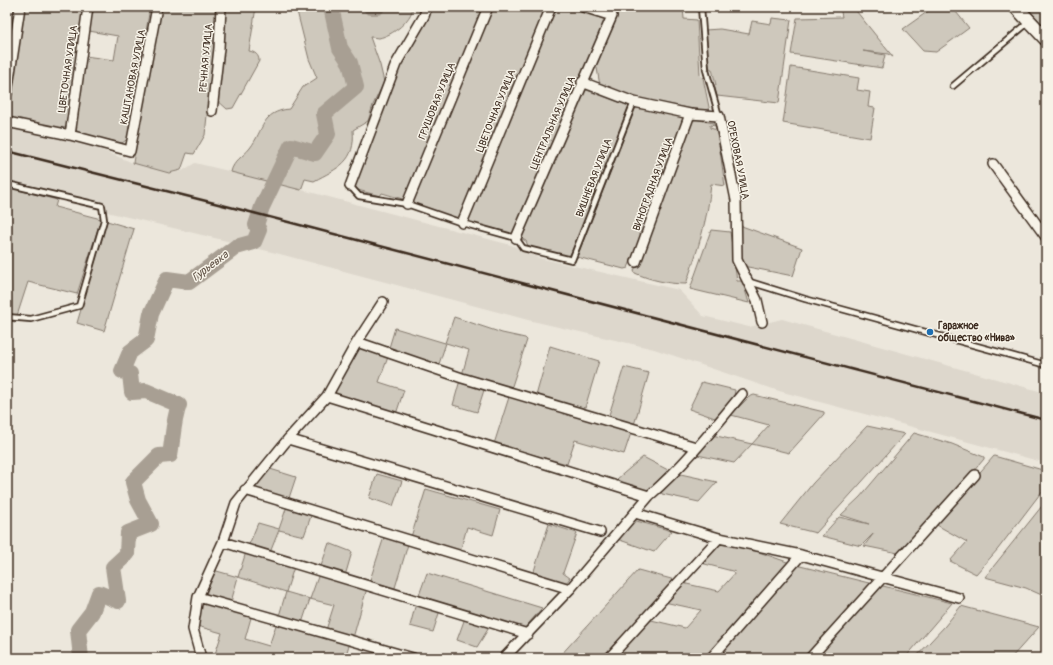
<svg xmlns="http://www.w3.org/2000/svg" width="1053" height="665" font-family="Pangolin,sans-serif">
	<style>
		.built { fill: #ddd7cc }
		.green { fill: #cec8bc; stroke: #84796d }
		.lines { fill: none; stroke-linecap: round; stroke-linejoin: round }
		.river { stroke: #a89f93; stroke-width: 16 }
		.service-casing { stroke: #3b2a1e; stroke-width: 8 }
		.minor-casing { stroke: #3b2a1e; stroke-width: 12 }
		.secondary-casing { stroke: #3b2a1e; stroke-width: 16 }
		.service { stroke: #f7f3e8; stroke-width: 4.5 }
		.minor { stroke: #f7f3e8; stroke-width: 9 }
		.secondary { stroke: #f7f3e8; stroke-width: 13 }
		.rail { stroke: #3b2a1e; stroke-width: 2.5 }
		.poi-dot { fill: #1f6fb2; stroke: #f7f3e8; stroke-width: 1.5 }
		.labels { text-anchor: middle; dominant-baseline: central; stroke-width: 3; stroke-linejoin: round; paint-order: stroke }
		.street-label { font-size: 10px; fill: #3b2a1e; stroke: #f7f3e8 }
		.poi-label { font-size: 10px; font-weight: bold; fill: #3b2a1e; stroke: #f7f3e8; text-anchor: start }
		.water-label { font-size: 11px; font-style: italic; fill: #615347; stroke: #f7f3e8 }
	</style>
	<rect width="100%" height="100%" fill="#ece7dc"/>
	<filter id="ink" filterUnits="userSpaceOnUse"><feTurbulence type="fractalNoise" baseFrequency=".025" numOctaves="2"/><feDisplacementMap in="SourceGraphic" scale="8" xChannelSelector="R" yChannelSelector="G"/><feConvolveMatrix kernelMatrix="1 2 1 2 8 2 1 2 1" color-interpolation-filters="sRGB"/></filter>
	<g filter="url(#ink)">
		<!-- built -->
		<path class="built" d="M7,126L95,147L133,163L170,173L182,171L195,163L241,174L511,245L539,258L679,290L703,316L749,327L782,319L1046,393V463L779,391L654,349L528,320L276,253L57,200L7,181Z"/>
		<!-- green -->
		<path class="green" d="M7,7H15L7,70Z
			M22,7H85L68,128L65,131L9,120L7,116Z
			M92,7H150L129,138L122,143L79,134L75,128L85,56L114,60L118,36L89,31Z
			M157,7H218L205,135L194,154L187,153L181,170L169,173L133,163Z
			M223,7H256L249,51C255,52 259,55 259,61L233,108L227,109L216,99Z
			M296,7H413C411,21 393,35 379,38C377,38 373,37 370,37L380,65L384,82L373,105L368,121L353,130C356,162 338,168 314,181L305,179L301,190L231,172C233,161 244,156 250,148C264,130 261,112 289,109L303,87L317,78L309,59Z
			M430,7H486L406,200L382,193L380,196L354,189L387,87Z
			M491,7H548L462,217L459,219L414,205L412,202Z
			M554,7H571L602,17L605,19V22L516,233L508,234L469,223L467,219Z
			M618,7H683L684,19L697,20L700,75L703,78L710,112L641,99L600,86L597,68L594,67Z
			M840,7H853L893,57L888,54L863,51L885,55L882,68L791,54L797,18L842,17Z
			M934,7L941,8L952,7L969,28L936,52L923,51L903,29Z
			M1026,7H1044L1046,9V28Z
			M772,18L791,20L779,103L717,96L714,85H716L712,69H710L706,50L705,30L720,29L749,34L752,21L771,24Z
			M791,67L859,78L857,90L870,92L868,107L875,108L870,138L783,123Z
			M584,89L629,106L579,235L570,255L565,256L528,246L526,241L520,238Z
			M637,108L684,117L660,188L628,268L624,269L577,257L635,109Z
			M695,119L713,123L715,126L710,125V128L717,130L725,186L711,184C708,218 698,249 687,281L686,284C669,284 650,280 635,273L634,271L691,122Z
			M7,187L57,200L55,207L101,219L77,294L28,282L15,322L7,320Z
			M107,221L134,229L104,331L77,323Z
			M739,225L802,248L793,276L743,266L740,248Z
			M711,230L730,232L737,281H741L743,283L749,303L690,289Z
			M454,317L502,333L525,338L527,340L511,389L462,375L469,350L446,343L438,367L388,351L395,328L445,343Z
			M550,346L599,361L584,411L536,396Z
			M359,348L388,357L379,382L404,390L396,414L335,396L333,391Z
			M624,367L649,373L634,425L608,418Z
			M460,380L485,387L477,412L453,405Z
			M702,382L735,390L734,397L715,418L689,409Z
			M510,394L632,430L624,454L575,440L567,464L494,444Z
			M754,395L824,412V414L789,453L752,444L734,463L693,454L712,435L752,444L769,425L731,415L749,397Z
			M867,426L905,434L816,533L780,524L813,483Z
			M914,433L952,444L984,457V459L903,554L864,546L874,533L861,546L822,536L839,517L869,524L841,515L860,497Z
			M994,456L1046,471V486L998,549L976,574L950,561L967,542L935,524Z
			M643,457L668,470L648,491L619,483L617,479Z
			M267,468L296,477L288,501L260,492L254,488Z
			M676,473L717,482L699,502L662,494L661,491Z
			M377,474L402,481L393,506L369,498Z
			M426,489L500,510L493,535L467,527L460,552L411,537Z
			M1046,501V597L1026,588L985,577Z
			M287,506L312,513L304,536L279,530L269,555L248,547L258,523L279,529Z
			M633,520L672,531L654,552L617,539Z
			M549,524L577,533L563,573L570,578L566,583H560L533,574Z
			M385,534L409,541L394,591L369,583Z
			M719,542L753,550L790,563L705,658H614L647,619L685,628L701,610L664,602L682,583L719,591L736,572L701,563Z
			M329,543L352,552L345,576L320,569Z
			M246,552L294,567L286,592L310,599L319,574L367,588L353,638L326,630L334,605L310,599L302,623L279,616L286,592L238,577L231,602L206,595L213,570L238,577Z
			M796,565L873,584L805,658H713Z
			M638,570L675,580L623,637L613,645L604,658H558Z
			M427,573L542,608L523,630L418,598Z
			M879,585L952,603L905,658H811Z
			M200,602L252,614L245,639L269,646L277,622L350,642L345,658H217L214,657L222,633L197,626Z
			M416,603L440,610L433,632L410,626Z
			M961,606L1039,627L1011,658H915L945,626Z
			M465,618L490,626L477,647L457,640Z"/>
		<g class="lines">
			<!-- river -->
			<path class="river" d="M371,7H377
				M81,658L78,630L92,612L99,593L118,601L113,567L127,554L128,533L151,524L138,500L133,482L159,456L170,455C173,438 173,421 179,405L146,391L132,392L130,374L122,371L130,352L146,340L151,314L167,279L189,282L236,247L254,242L259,230L256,225L262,207L291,146L315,153L328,134L324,114L356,87L350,63L340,48L331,7"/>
			<defs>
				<path id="service" d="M701,7L706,70L719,116
					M612,16L614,7
					M953,86L1029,22
					M7,184L102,206L104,220L79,306L31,319L7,317
					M350,186L359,196L407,204L462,223L516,238L523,248L572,260L634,102
					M747,281L805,299L1046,365"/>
				<path id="minor" d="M582,82L634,102L690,114L719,116L736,200L737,260L757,300L762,322
					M7,93L20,7
					M212,111L219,48L221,7
					M7,122L70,135L130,151L157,7
					M70,135L88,7
					M993,164L1046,237
					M350,186L396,64L424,16L427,7
					M407,204L488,7
					M462,223L551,7
					M516,238L612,16L583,7
					M636,262L690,114
					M357,342L462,378L696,447
					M327,396L649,496
					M288,439L600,532
					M245,490L570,589
					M635,513L719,538L801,555L959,598
					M223,542L528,634
					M198,597L413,658
					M201,658L193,629L198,597L223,542L236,503L288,439L327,396L357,342L383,302
					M504,658L570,589L649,496C683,467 714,428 742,394
					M609,658L719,538
					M711,658L801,555
					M810,658L975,475"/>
				<path id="secondary" d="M1016,7L1046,39"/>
			</defs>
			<!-- service casing -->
			<use href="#service" class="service-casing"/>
			<!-- minor casing -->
			<use href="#minor" class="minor-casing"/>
			<!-- secondary casing -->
			<use href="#secondary" class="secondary-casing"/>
			<!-- service -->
			<use href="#service" class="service"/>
			<!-- minor -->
			<use href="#minor" class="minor"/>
			<!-- secondary -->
			<use href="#secondary" class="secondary"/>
			<!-- rail -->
			<path class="rail" d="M7,151L250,212L1046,420"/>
		</g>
	</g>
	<!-- markers -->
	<circle class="poi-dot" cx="930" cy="332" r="4"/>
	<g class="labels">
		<!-- street labels -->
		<g class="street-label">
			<text transform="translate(206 58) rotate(-85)">РЕЧНАЯ УЛИЦА</text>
			<text transform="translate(68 69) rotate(-82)">ЦВЕТОЧНАЯ УЛИЦА</text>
			<text transform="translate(133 77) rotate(-79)">КАШТАНОВАЯ УЛИЦА</text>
			<text transform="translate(437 101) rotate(-68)">ГРУШОВАЯ УЛИЦА</text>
			<text transform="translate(496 111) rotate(-68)">ЦВЕТОЧНАЯ УЛИЦА</text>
			<text transform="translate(553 123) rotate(-67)">ЦЕНТРАЛЬНАЯ УЛИЦА</text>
			<text transform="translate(738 160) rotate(79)">ОРЕХОВАЯ УЛИЦА</text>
			<text transform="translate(594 178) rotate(-69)">ВИШНЁВАЯ УЛИЦА</text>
			<text transform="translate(653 184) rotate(-70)">ВИНОГРАДНАЯ УЛИЦА</text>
		</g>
		<!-- poi labels -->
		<g class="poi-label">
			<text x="938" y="326">Гаражное<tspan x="938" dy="12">общество «Нива»</tspan></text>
		</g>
		<!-- water labels -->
		<g class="water-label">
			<text transform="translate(210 266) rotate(-37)">Гурьевка</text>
		</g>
	</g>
	<!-- margin -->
	<rect width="1053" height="665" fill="none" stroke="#f7f3e8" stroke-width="24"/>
	<rect x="12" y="12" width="1029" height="641" fill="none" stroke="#3b2a1e" stroke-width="1.5" filter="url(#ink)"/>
</svg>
